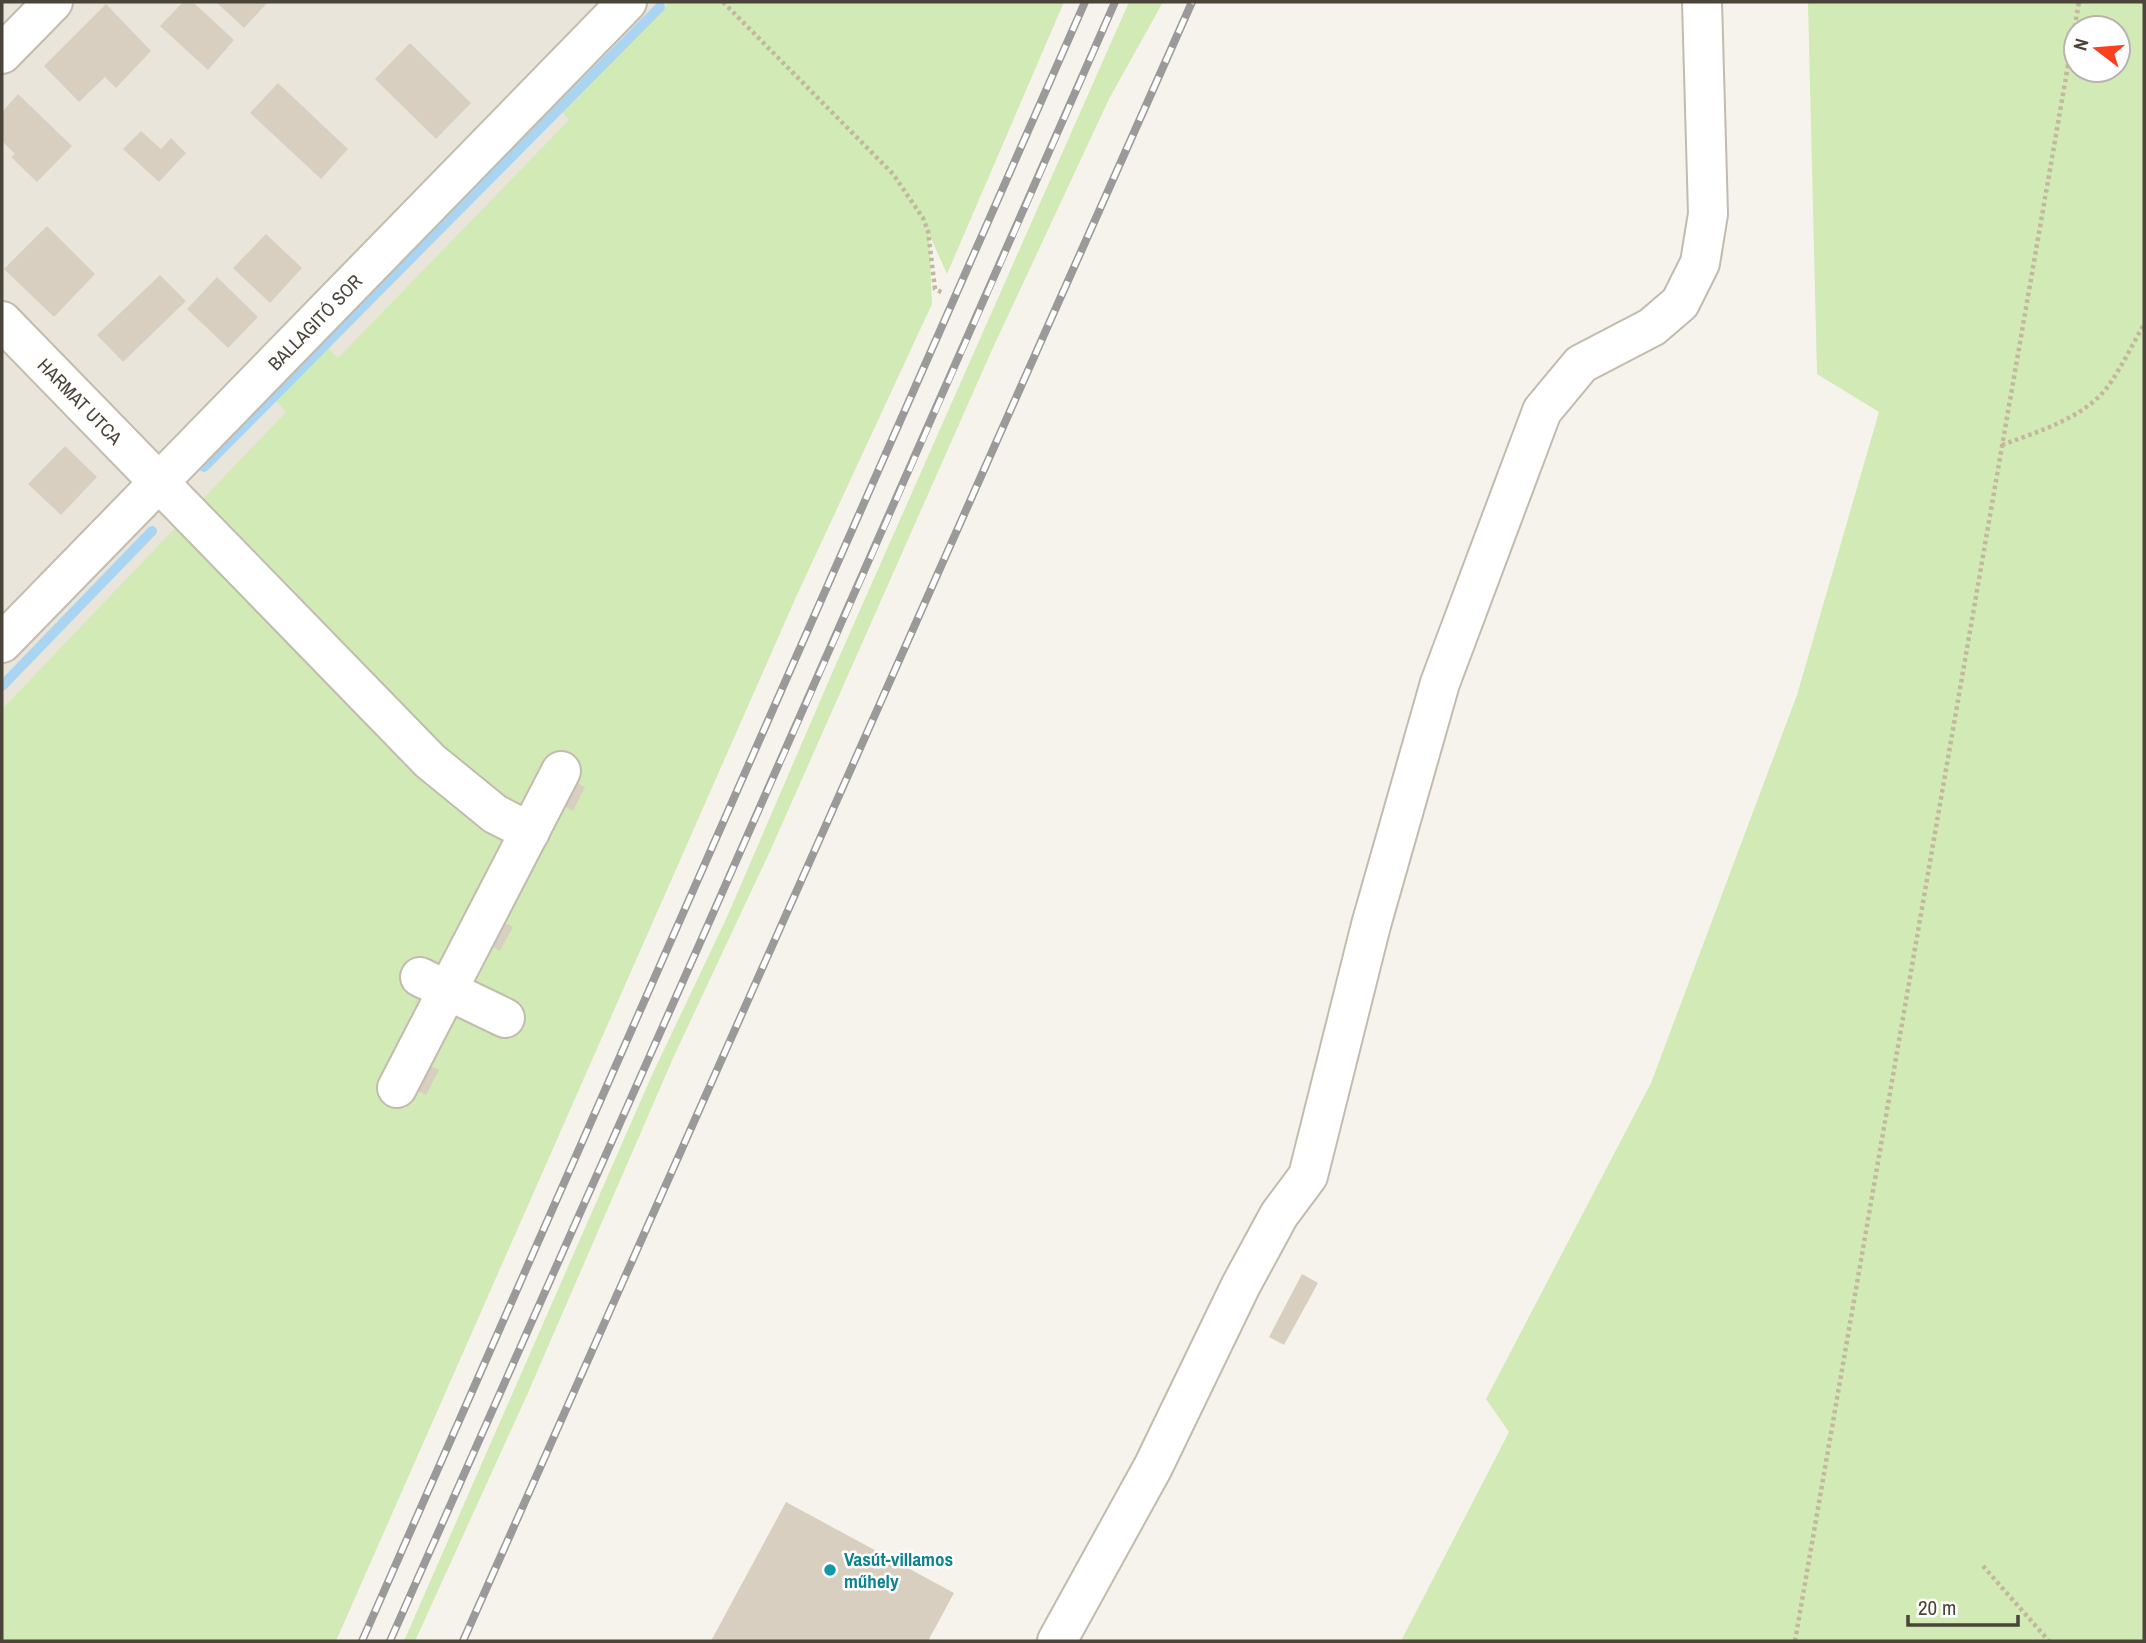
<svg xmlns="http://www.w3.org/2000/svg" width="2146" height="1643" font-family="'Archivo Narrow',sans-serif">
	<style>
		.residential { fill: #eae5da }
		.green { fill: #d2eab5; fill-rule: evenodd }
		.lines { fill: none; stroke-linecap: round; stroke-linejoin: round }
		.stream { stroke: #a9d4f2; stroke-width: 10 }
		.building { fill: #d8cfc1 }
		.minor-casing { stroke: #c2bbae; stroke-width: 42 }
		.path { stroke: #c4b79f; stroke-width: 4.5; stroke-dasharray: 3.5 3.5; stroke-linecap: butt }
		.minor { stroke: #fff; stroke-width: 38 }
		.rail-casing { stroke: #9a9a9a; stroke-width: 8 }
		.rail { stroke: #fff; stroke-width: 5; stroke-dasharray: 16; stroke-linecap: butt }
		.culture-dot { fill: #0f9aa8; stroke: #fff; stroke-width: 2.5 }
		.labels { text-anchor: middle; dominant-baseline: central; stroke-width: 5; stroke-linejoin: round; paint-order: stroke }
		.street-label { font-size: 19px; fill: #4b4439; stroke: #fff }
		.culture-label { font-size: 19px; font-weight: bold; fill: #0d838f; stroke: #fff; text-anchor: start }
	</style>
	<rect width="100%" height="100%" fill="#f6f3ec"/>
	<!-- residential -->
	<path class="residential" d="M2,2H683L2,709Z"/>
	<!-- green -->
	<path class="green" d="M670,2H1064L947,274L929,234L932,304L796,597L336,1641H2V709L286,412L264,388L316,336L338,358L569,120L562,112Z
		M1129,2H1163L1109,99L991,352L771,849L674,1056L527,1395L415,1641H404L652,1075L727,917L833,671Z
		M1808,2H2144V1641H1401L1509,1432L1486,1399L1651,1083L1797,695L1879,412L1817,374ZM2118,28V70H2076V28Z"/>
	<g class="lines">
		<!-- stream -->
		<path class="stream" d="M204,467L660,7
			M2,686L152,531"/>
	</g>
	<!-- building -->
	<path class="building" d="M183,2H193L234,40L208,70L160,26Z
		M216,2H268L244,28Z
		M106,4L151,51L116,88L105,77L79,102L44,66Z
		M410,43L471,103L436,139L375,79Z
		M278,83L348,149L321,179L250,113Z
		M18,94L72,146L37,182L11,157L15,154L2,141V112Z
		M141,131L161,149L171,138L186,153L159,182L123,149Z
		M47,226L95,274L54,317L4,269Z
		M266,234L302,268L270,303L233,268Z
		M160,275L186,301L123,362L97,335Z
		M217,277L258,317L228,348L187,309Z
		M65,446L97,477L61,515L28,484Z
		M571,780L585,787L573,811L559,803Z
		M498,919L513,927L500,951L486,943Z
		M424,1063L439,1070L426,1095L412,1087Z
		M1302,1274L1318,1283L1284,1345L1269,1337Z
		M786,1502L954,1593L928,1641H711Z"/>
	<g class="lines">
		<defs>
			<g id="minor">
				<path d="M2,54L53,2"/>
				<path id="s1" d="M2,321L430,761L495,814L530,832"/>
				<path id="s2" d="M2,643L627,2"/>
				<path d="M420,977L505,1018"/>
				<path d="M397,1088L561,771"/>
				<path d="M1057,1641L1153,1467L1241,1285L1279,1215L1308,1176L1371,925L1440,683L1542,411L1581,364L1652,327L1680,303L1700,263L1708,214L1702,2"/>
			</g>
		</defs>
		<!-- minor casing -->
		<use href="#minor" class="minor-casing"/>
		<!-- path -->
		<path class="path" d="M723,2L893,174L923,218L928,231L935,289L943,293
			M2002,445C2039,431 2085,418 2109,385C2122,366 2133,344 2144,324
			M1983,1566L2049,1641
			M1795,1641L2079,2"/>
		<!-- minor -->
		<use href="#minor" class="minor"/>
		<defs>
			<path id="rail" d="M362,1641L1085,2
				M390,1641C632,1095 876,549 1115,2
				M463,1641L1192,2"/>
		</defs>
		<!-- rail casing -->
		<use href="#rail" class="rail-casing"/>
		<!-- rail -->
		<use href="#rail" class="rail"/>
	</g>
	<!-- markers -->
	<circle class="culture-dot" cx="830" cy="1570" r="7"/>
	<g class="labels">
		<!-- street labels -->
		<g class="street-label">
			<text stroke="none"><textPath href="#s2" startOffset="448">BALLAGITÓ SOR</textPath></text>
			<text stroke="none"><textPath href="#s1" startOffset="112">HARMAT UTCA</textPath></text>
		</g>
		<!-- culture labels -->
		<g class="culture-label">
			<text x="844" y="1559">Vasút-villamos<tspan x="844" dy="22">műhely</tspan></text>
		</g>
	</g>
	<!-- border -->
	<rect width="2146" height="1643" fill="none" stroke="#4b4439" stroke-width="7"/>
	<!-- north arrow -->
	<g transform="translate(2097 49) rotate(286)"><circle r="33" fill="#ffffff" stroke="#b7b4b0" stroke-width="2"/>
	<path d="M0-5L12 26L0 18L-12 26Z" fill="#fc3f1d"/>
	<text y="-10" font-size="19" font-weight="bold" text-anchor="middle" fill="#4b4439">N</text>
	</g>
	<!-- scale -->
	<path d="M1908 1615v10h110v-10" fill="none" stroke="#4b4439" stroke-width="3.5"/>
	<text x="1918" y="1615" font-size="21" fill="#4b4439" stroke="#ffffff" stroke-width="5" paint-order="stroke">20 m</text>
</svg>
